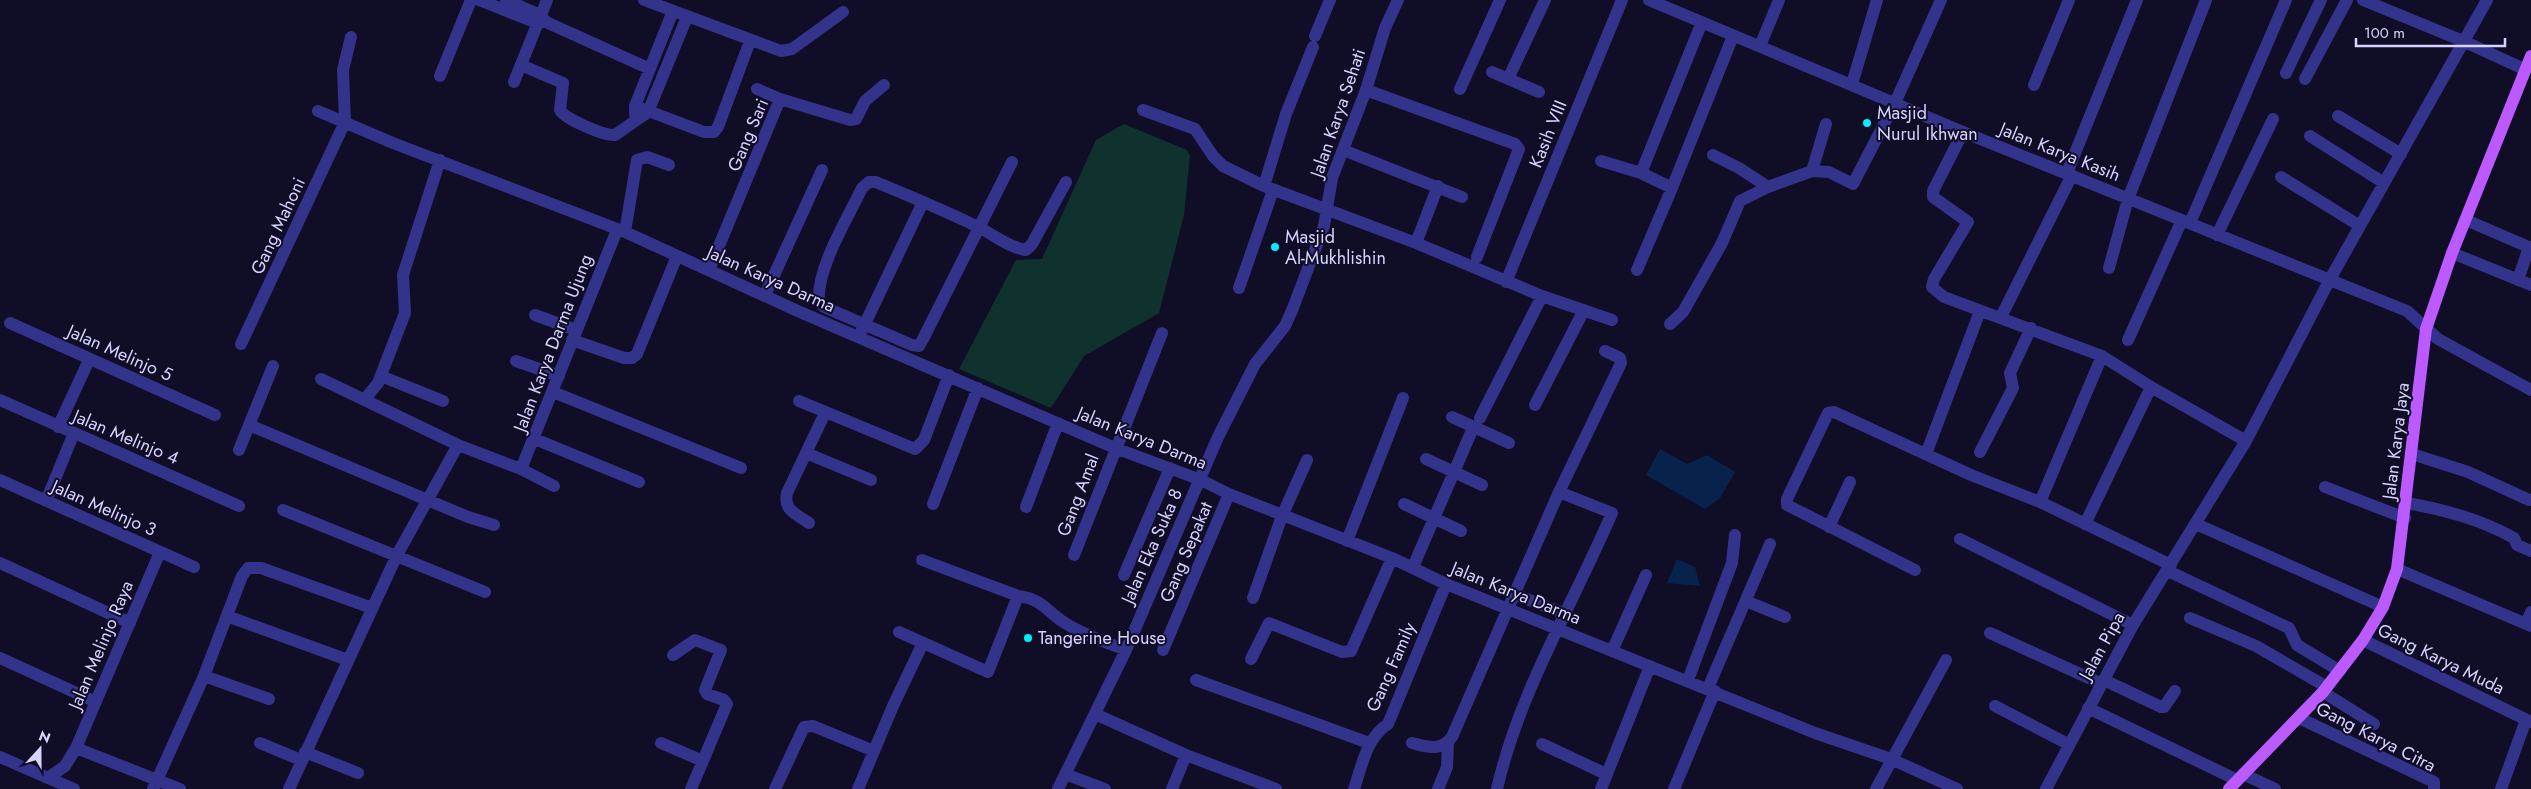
<svg xmlns="http://www.w3.org/2000/svg" width="2531" height="789" font-family="Jost,sans-serif">
	<style>
		.green { fill: #0f322f }
		.water { fill: #07234c }
		.lines { fill: none; stroke-linecap: round; stroke-linejoin: round }
		.minor { stroke: #33338b; stroke-width: 12 }
		.major { stroke: #bb5aff; stroke-width: 12 }
		.poi-dot { fill: #00edfe; stroke: #100d27; stroke-width: 2 }
		.labels { text-anchor: middle; dominant-baseline: central; stroke-width: 4; stroke-linejoin: round; paint-order: stroke }
		.street-label { font-size: 18px; fill: #d6d3ff; stroke: #100d27 }
		.poi-label { font-size: 18px; fill: #d6d3ff; stroke: #100d27; text-anchor: start }
	</style>
	<rect width="100%" height="100%" fill="#100d27"/>
	<!-- green -->
	<path class="green" d="M1124,124L1187,150L1190,156L1184,215L1159,313L1084,356L1051,408L959,369L1016,260L1042,259L1096,140Z"/>
	<!-- water -->
	<path class="water" d="M1660,449L1687,464L1707,455L1735,472L1720,498L1705,509L1646,475Z
		M1677,559L1695,567L1700,586L1667,583Z"/>
	<g class="lines">
		<!-- minor -->
		<path class="minor" d="M479,0L537,23L543,22
			M506,0L540,15L546,22L650,69
			M644,0L781,51L792,49L843,12
			M1649,0L1963,132L2407,311L2438,339L2531,390
			M2363,0L2463,41L2524,69
			M1315,36L1330,0
			M1760,46L1779,0
			M521,65L563,83L560,110C565,119 604,136 615,135L648,112L687,17
			M1492,72L1539,92
			M2286,73L2321,0
			M440,76L471,0
			M1508,79L1545,0
			M2305,79L2347,0
			M514,82L547,0
			M1852,84L1877,0
			M2034,85L2069,0
			M757,89L780,99L850,120L856,119L865,101L884,85
			M1460,89L1500,0
			M1366,90L1515,144L1519,149L1477,257
			M635,106L704,132H714L718,127L750,41
			M1143,110L1195,129L1213,156L1223,166L1264,186L1416,243L1542,296L1612,320
			M318,111L393,143L625,232L800,312L1115,448L1201,480L1229,494L1392,558L1446,584L1612,651L1815,733L1891,759L1957,789
			M635,114V106L673,11
			M2338,116L2401,154
			M1963,132L1933,191V197L1968,222L1934,279L1932,287L1944,297L2102,356L2151,387L2246,441
			M2310,136L2384,183
			M1343,150L1462,197
			M1713,155L1739,168L1768,187
			M1601,161L1641,173L1672,188
			M1012,162L923,339L919,346L912,345L824,307L819,302C816,269 848,218 862,188L869,182H876C911,197 946,211 980,228C994,235 1010,248 1026,250L1032,244L1066,182
			M1812,171L1826,124
			M1641,173L1702,22
			M2067,173L2137,0
			M2281,177L2360,226
			M1264,186L1286,114L1313,47
			M2466,220L2531,248
			M2190,223L2286,0
			M625,232L637,160L647,157L669,165
			M2217,235L2273,119
			M1416,243L1438,186
			M2452,253L2531,285
			M2109,268L2128,199L2206,0
			M709,270L780,99
			M1637,270L1672,188L1733,36
			M2518,280L2529,247
			M1506,282L1622,0
			M1239,288L1273,190
			M765,295L822,170
			M535,315L576,330
			M2001,317L2072,175
			M10,323L215,415
			M1670,324L1683,312L1722,243L1740,201L1768,187L1812,171L1829,172L1853,184L1895,103L1941,0
			M862,330L923,202
			M572,340L624,358H632L637,354L677,256
			M2128,340L2182,220
			M241,344L345,122L343,70L351,37
			M516,361L559,376
			M381,376L443,401
			M321,379L458,445L521,469L554,486
			M553,392L741,468
			M0,400L239,506
			M364,400L378,383L405,313L403,275L440,160
			M799,401L915,449L924,440L949,375
			M1535,405L1584,310
			M1452,417L1509,443
			M1480,418L1542,296
			M249,425L468,517L494,525
			M58,427L89,360
			M535,439L639,482
			M239,450L273,366
			M1980,452L2013,388L2010,373L2031,328
			M806,453L871,480
			M1926,454L1980,311
			M2412,454L2468,472L2529,500
			M1426,459L1482,485
			M521,469L617,230
			M0,480L194,567
			M2325,487L2405,518
			M46,501L74,433
			M2040,502L2102,356
			M2407,503C2445,510 2480,519 2514,538L2517,545L2531,551
			M933,504L978,388
			M1404,504L1461,531
			M1026,507L1058,423
			M283,510L485,592
			M809,523C796,514 783,510 787,493L825,413
			M2085,524L2151,387
			M2196,524L2383,607
			M1829,527L1850,482
			M1960,539L2133,625
			M1347,541L1403,398
			M1074,555L1162,333
			M922,560L1018,596C1043,599 1046,611 1065,623C1084,635 1105,642 1126,650
			M0,563L130,623
			M1413,567L1473,428
			M2397,569L2531,626
			M1915,570L1787,505V499L1828,413L1834,412L1971,475L2040,502L2171,565
			M2168,571L2289,628L2297,645L2340,671
			M1124,575L1170,468
			M1514,594L1565,614
			M1253,598L1282,516L1307,460
			M1746,601L1785,617
			M227,616L348,660
			M2190,618L2256,646L2327,687
			M2526,624L2531,612
			M899,632L988,672L1018,596
			M1990,633L2102,684
			M2363,640L2531,722
			M1163,650L1229,494
			M1612,651L1646,575
			M673,655L695,640L721,650L705,690L707,694L724,700L727,704L691,789
			M0,658L96,702
			M1251,659L1269,623L1342,652L1351,651L1392,558
			M204,676L269,699
			M1196,680L1369,743
			M1688,680L1732,563L1735,535
			M2104,680L2161,707H2164L2175,691
			M1708,688L1770,544
			M2323,692L2374,724
			M1995,706L2068,744
			M2088,708L2237,780
			M1095,714L1186,755L1276,789
			M2299,718L2434,782V789
			M260,743L301,760
			M661,743L703,761
			M1412,743C1428,747 1440,752 1452,737L1559,492L1621,363L1620,358L1605,351
			M1542,744L1606,774
			M76,748L180,789
			M305,752L358,773
			M0,757L48,778L65,766L76,748L160,552
			M1065,774L1105,789
			M2243,774L2275,789
			M48,778L74,789
			M153,789L204,676L242,576L248,568H261L372,608
			M289,789L397,555L458,445
			M775,789L804,727L813,726L874,751
			M858,789L893,706L922,645
			M1058,789L1126,650L1218,437L1255,364L1285,326L1293,308L1324,226L1332,178L1366,90L1385,28L1398,0
			M1172,789L1186,755
			M1354,789C1362,766 1366,738 1388,724L1446,584
			M1438,789L1447,767L1448,742
			M1497,789C1519,692 1573,604 1612,513L1559,492
			M1601,789L1650,666
			M1674,789L1715,691
			M1876,789L1946,660
			M2046,789L2133,625L2246,441L2329,281L2487,0
			M2501,789L2526,720"/>
		<!-- major -->
		<path class="major" d="M2229,789L2323,692L2363,640L2383,607L2397,569L2426,329L2452,253L2531,56"/>
	</g>
	<!-- markers -->
	<g class="poi-dot">
		<circle cx="1867" cy="123" r="5"/>
		<circle cx="1275" cy="247" r="5"/>
		<circle cx="1028" cy="638" r="5"/>
	</g>
	<g class="labels">
		<!-- street labels -->
		<g class="street-label">
			<text transform="translate(1338 113) rotate(-71)">Jalan Karya Sehati</text>
			<text transform="translate(1548 134) rotate(-68)">Kasih VIII</text>
			<text transform="translate(748 135) rotate(-67)">Gang Sari</text>
			<text transform="translate(2060 152) rotate(22)">Jalan Karya Kasih</text>
			<text transform="translate(278 226) rotate(-65)">Gang Mahoni</text>
			<text transform="translate(771 279) rotate(24)">Jalan Karya Darma</text>
			<text transform="translate(553 343) rotate(-69)">Jalan Karya Darma Ujung</text>
			<text transform="translate(120 353) rotate(24)">Jalan Melinjo 5</text>
			<text transform="translate(126 437) rotate(23)">Jalan Melinjo 4</text>
			<text transform="translate(1142 438) rotate(22)">Jalan Karya Darma</text>
			<text transform="translate(2396 441) rotate(-83)">Jalan Karya Jaya</text>
			<text transform="translate(1078 495) rotate(-69)">Gang Amal</text>
			<text transform="translate(104 508) rotate(24)">Jalan Melinjo 3</text>
			<text transform="translate(1152 546) rotate(-66)">Jalan Eka Suka 8</text>
			<text transform="translate(1186 552) rotate(-67)">Gang Sepakat</text>
			<text transform="translate(1516 593) rotate(22)">Jalan Karya Darma</text>
			<text transform="translate(101 645) rotate(-67)">Jalan Melinjo Raya</text>
			<text transform="translate(2102 646) rotate(-61)">Jalan Pipa</text>
			<text transform="translate(2441 659) rotate(26)">Gang Karya Muda</text>
			<text transform="translate(1391 667) rotate(-66)">Gang Family</text>
			<text transform="translate(2376 737) rotate(27)">Gang Karya Citra</text>
		</g>
		<!-- poi labels -->
		<g class="poi-label">
			<text x="1877" y="113">Masjid<tspan x="1877" dy="21">Nurul Ikhwan</tspan></text>
			<text x="1285" y="237">Masjid<tspan x="1285" dy="21">Al-Mukhlishin</tspan></text>
			<text x="1038" y="638">Tangerine House</text>
		</g>
	</g>
	<!-- north arrow -->
	<g transform="translate(40 749) rotate(21)" stroke="#100d27" stroke-width="4" paint-order="stroke">
	<path d="M0-4L9 19L0 12L-9 19Z" fill="#d6d3ff"/>
	<text y="-8" font-size="14" font-weight="bold" text-anchor="middle" fill="#d6d3ff">N</text>
	</g>
	<!-- scale -->
	<path d="M2356 38v8h149v-8" fill="none" stroke="#d6d3ff" stroke-width="2.5"/>
	<text x="2364" y="38" font-size="15" fill="#d6d3ff" stroke="#100d27" stroke-width="4" paint-order="stroke">100 m</text>
</svg>
